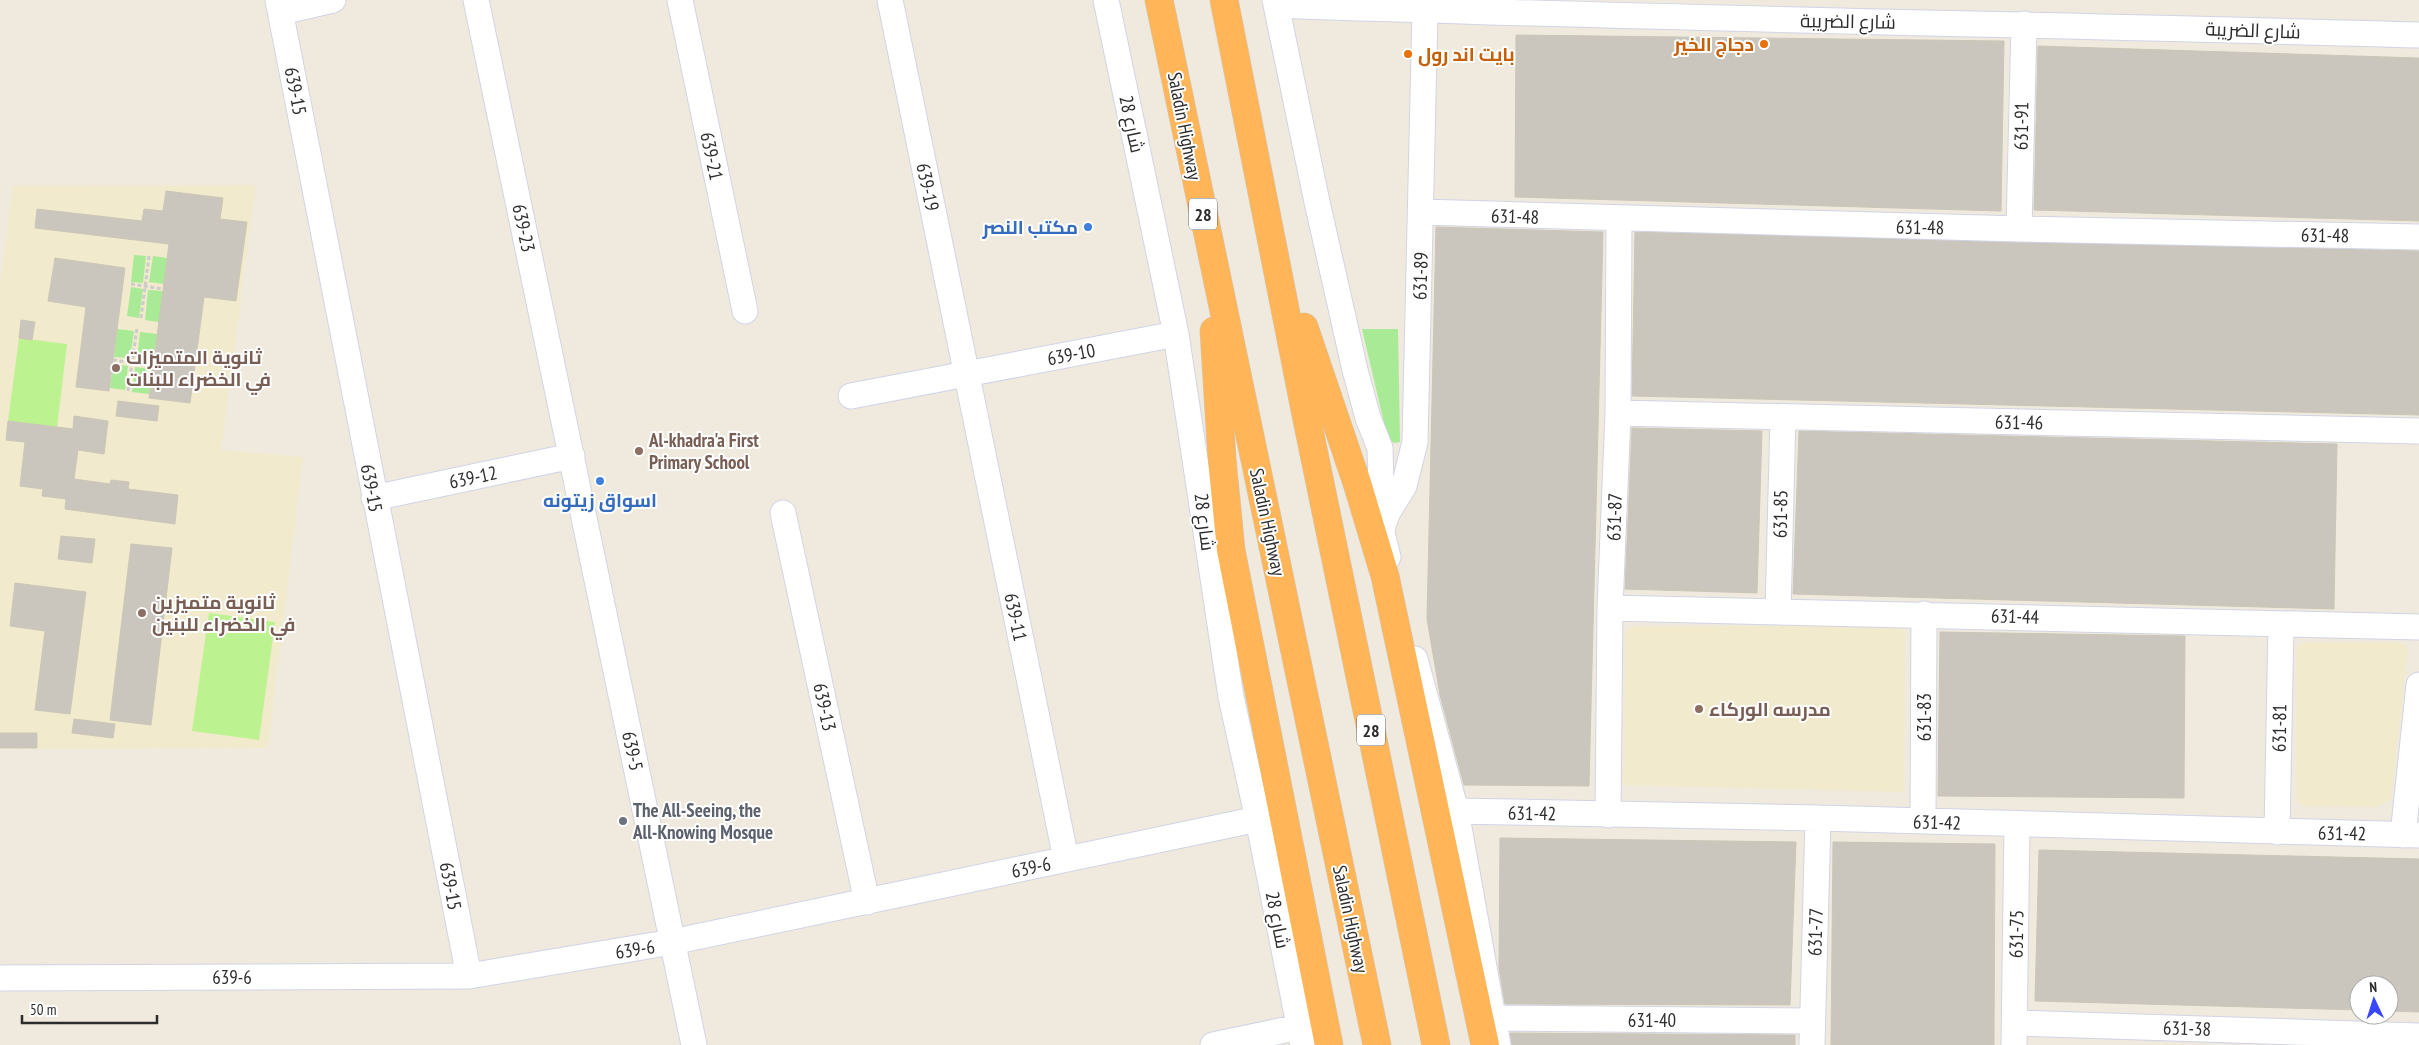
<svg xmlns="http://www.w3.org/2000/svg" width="2419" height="1045" font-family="'PT Sans Narrow',Cairo,sans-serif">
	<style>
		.education { fill: #f2eacc }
		.green { fill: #a8ea95 }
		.pitch { fill: #bcf290 }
		.building { fill: #cac6bd; stroke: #cbc6b7 }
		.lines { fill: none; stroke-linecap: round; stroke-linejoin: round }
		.minor-casing { stroke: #d2d4e6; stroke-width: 27 }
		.highway-casing { stroke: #ccc; stroke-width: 29 }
		.path { stroke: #ccc; stroke-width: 3; stroke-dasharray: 4 2.5; stroke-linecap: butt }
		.minor { stroke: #fff; stroke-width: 25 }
		.highway { stroke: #ffb558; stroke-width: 28 }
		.food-dot { fill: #e8710a; stroke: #fff; stroke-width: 2 }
		.shop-dot { fill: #3f7fe0; stroke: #fff; stroke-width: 2 }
		.education-dot { fill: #8d6e63; stroke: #fff; stroke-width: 2 }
		.worship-dot { fill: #6b7280; stroke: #fff; stroke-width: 2 }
		.labels { text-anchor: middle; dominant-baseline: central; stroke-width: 4; stroke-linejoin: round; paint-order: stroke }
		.shield { fill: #fff; stroke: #6b6b6b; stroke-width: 1 }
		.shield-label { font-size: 18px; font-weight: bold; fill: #2c2c2c }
		.street-label { font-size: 19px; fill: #2c2c2c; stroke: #fff }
		.food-label { font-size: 19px; font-weight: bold; fill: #c56008; stroke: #fff; text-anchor: end }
		.shop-label { font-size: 19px; font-weight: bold; fill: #366cbe; stroke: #fff; text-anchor: end }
		.education-label { font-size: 19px; font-weight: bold; fill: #785e54; stroke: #fff; text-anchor: start }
		.worship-label { font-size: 19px; font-weight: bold; fill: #5b616d; stroke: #fff; text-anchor: start }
	</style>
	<rect width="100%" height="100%" fill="#efeadd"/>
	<!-- education -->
	<path class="education" d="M256,185L221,450L303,457L268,748L0,749V285L13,186Z
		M1632,626H1905L1904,792L1623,785L1625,632Z
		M2303,642H2401L2408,649L2391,799L2377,807L2303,806L2296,801V647Z"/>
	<!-- green -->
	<path class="green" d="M134,255L146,256L143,283L131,282Z
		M153,256L167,258L164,284L149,282Z
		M131,287L143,289L139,318L127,316Z
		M148,290L163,291L159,322L145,320Z
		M117,329L134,331L130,358L114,357Z
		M1362,329H1398L1400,442L1394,443L1388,440Z
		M140,332L157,334L154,362L137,360Z
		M113,364L128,366L125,390L110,388Z
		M135,367L153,369L149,394L132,392Z"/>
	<!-- pitch -->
	<path class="pitch" d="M19,338L67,344L57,427L8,421Z
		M209,613L275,622L259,740L192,731Z"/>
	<!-- building -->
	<path class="building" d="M1516,35L2004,41L2001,211L1515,197Z
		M2038,46L2419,58V221L2034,210Z
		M166,191L223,198L220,219L247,222L236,301L204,297L190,403L149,398L169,244L35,228L37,209L142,221L144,209L163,211Z
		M1436,227L1603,232L1589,786L1464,785L1440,695L1427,619Z
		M1635,232L2419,251V415L1632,396Z
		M55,258L125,268L109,391L76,387L86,307L48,301Z
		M21,320L35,322L32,340L19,338Z
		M118,401L159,406L157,421L116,416Z
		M74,416L108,421L104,454L78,450L74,479L110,484L111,480L129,482L128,489L178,495L175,524L65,509L66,499L42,496L43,489L20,486L25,442L6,440L8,421L73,429Z
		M1632,428L1762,431L1757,593L1625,589Z
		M1799,431L2337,444L2334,609L1793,594Z
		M61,536L95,539L92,563L58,559Z
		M131,544L172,548L151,725L110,720Z
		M15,583L86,592L70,714L35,710L45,631L10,626Z
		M1940,632L2185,636L2184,798L1938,796Z
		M74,719L115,724L113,738L72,733Z
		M0,733H37V748H0Z
		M1500,838L1796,842L1790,1005L1505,1004L1499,968Z
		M1833,842L1995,844L1994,1045H1831Z
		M2039,850L2419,859V1012L2389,1011V985H2359V1010L2035,1001Z
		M1510,1033L1795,1035V1045H1512Z"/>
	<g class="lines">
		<defs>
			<path id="minor" d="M278,0L469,976
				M476,0L694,1045
				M680,0L745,311
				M890,0L1066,859
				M1106,0L1176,334L1231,697L1258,819L1303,1045
				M1275,0L1317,202L1355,370L1368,418L1380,448L1382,525
				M1276,5C1657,19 2038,24 2419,35
				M281,12L333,0
				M1422,212L2019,229L2419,237
				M2019,229L2024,24
				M851,396L1176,334
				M1618,413L2419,431
				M374,498L572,456
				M783,513L867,902
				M1388,557L1382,533L1383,525L1388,512L1404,486L1415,442L1425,11
				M1610,608L2419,627
				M1778,611L1783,417
				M1415,659L1456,811L1498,1045
				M1456,811L1818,818L2419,835
				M1608,815L1610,608L1618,413L1619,219
				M1923,821L1924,614
				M2277,832L2281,624
				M2403,835L2419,685
				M0,978L469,976L672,942L1258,819
				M1492,1018L1812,1021
				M2015,1023L2419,1036
				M1213,1045L1299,1027
				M1812,1045L1818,818
				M2014,1045L2017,824"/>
			<path id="highway" d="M1159,0L1377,1045
				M1224,0L1306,415L1436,1045
				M1304,327L1357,483L1385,576L1485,1045
				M1214,331L1222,459L1231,550L1329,1045"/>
		</defs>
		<!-- minor casing -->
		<use href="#minor" class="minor-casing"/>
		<!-- highway casing -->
		<use href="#highway" class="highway-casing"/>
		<!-- path -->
		<path class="path" d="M131,284L163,289
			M141,318L149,256
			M113,360L153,366
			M128,391L137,328"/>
		<!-- minor -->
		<use href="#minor" class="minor"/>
		<!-- highway -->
		<use href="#highway" class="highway"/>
	</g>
	<!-- markers -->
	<g class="food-dot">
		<circle cx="1764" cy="44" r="5"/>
		<circle cx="1408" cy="54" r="5"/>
	</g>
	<g class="shop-dot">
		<circle cx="1088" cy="227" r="5"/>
		<circle cx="600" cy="481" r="5"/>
	</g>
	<g class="education-dot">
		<circle cx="116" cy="368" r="5"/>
		<circle cx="639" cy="451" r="5"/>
		<circle cx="142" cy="613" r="5"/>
		<circle cx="1699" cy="709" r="5"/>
	</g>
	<circle class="worship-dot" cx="623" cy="821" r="5"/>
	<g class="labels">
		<!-- shield labels -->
		<g class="shield">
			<rect x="1189" y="198.5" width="28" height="31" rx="4"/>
			<rect x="1357" y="714.5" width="28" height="31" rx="4"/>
		</g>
		<g class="shield-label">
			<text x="1203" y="214">28</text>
			<text x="1371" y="730">28</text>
		</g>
		<!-- street labels -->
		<g class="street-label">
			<text transform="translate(1848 21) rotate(1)">شارع الضريبة</text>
			<text transform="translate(2253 30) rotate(2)">شارع الضريبة</text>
			<text transform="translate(296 91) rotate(79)">639-15</text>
			<text transform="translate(1132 124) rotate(78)">شارع 28</text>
			<text transform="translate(1185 126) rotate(79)">Saladin Highway</text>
			<text transform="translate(2021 126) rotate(-89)">631-91</text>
			<text transform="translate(712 156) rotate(78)">639-21</text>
			<text transform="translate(928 187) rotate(78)">639-19</text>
			<text transform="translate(1515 216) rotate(2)">631-48</text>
			<text transform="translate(1920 227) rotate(1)">631-48</text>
			<text transform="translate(524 228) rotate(78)">639-23</text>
			<text transform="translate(2325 235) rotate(1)">631-48</text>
			<text transform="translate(1420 276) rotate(-88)">631-89</text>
			<text transform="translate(1071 354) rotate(-11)">639-10</text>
			<text transform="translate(2019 422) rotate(1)">631-46</text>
			<text transform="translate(473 477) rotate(-12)">639-12</text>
			<text transform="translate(372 488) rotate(79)">639-15</text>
			<text transform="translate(1780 514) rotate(-89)">631-85</text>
			<text transform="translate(1614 517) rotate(-88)">631-87</text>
			<text transform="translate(1205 522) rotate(83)">شارع 28</text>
			<text transform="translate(1268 522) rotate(78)">Saladin Highway</text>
			<text transform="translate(2015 616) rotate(2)">631-44</text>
			<text transform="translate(1016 617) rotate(78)">639-11</text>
			<text transform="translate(825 707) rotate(78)">639-13</text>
			<text transform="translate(1924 717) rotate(-90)">631-83</text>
			<text transform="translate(2279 728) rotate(-89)">631-81</text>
			<text transform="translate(633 751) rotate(78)">639-5</text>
			<text transform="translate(1532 813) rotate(1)">631-42</text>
			<text transform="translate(1937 822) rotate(2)">631-42</text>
			<text transform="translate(2342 833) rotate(1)">631-42</text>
			<text transform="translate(1031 867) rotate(-12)">639-6</text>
			<text transform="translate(451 886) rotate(79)">639-15</text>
			<text transform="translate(1351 919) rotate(78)">Saladin Highway</text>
			<text transform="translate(1278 920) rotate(79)">شارع 28</text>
			<text transform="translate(1815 932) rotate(-88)">631-77</text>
			<text transform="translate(2016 934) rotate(-89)">631-75</text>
			<text transform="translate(635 949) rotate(-9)">639-6</text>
			<text x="232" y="977">639-6</text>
			<text x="1652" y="1020">631-40</text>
			<text transform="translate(2187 1028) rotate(2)">631-38</text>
		</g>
		<!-- food labels -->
		<g class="food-label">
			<text x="1754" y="44">دجاج الخير</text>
			<text x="1418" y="54" text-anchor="start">بايت اند رول</text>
		</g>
		<!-- shop labels -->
		<g class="shop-label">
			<text x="1078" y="227">مكتب النصر</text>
			<text x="600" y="500" text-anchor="middle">اسواق زيتونه</text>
		</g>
		<!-- education labels -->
		<g class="education-label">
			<text x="126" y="357">ثانوية المتميزات<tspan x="126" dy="22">في الخضراء للبنات</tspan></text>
			<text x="649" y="440">Al-khadra'a First<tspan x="649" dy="22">Primary School</tspan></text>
			<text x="152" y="602">ثانوية متميزين<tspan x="152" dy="22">في الخضراء للبنين</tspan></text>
			<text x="1709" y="709">مدرسه الوركاء</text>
		</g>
		<!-- worship labels -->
		<g class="worship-label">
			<text x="633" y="810">The All-Seeing, the<tspan x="633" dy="22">All-Knowing Mosque</tspan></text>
		</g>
	</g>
	<!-- north arrow -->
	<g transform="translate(2374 1000) rotate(356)"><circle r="24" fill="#ffffff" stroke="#ababab"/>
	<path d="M0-4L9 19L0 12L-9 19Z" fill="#3a46ff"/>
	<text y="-8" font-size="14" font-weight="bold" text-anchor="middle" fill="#2c2c2c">N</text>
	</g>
	<!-- scale -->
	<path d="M22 1015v8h135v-8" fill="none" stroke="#2c2c2c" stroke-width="2.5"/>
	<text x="30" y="1015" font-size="15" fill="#2c2c2c" stroke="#ffffff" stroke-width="4" paint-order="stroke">50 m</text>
</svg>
